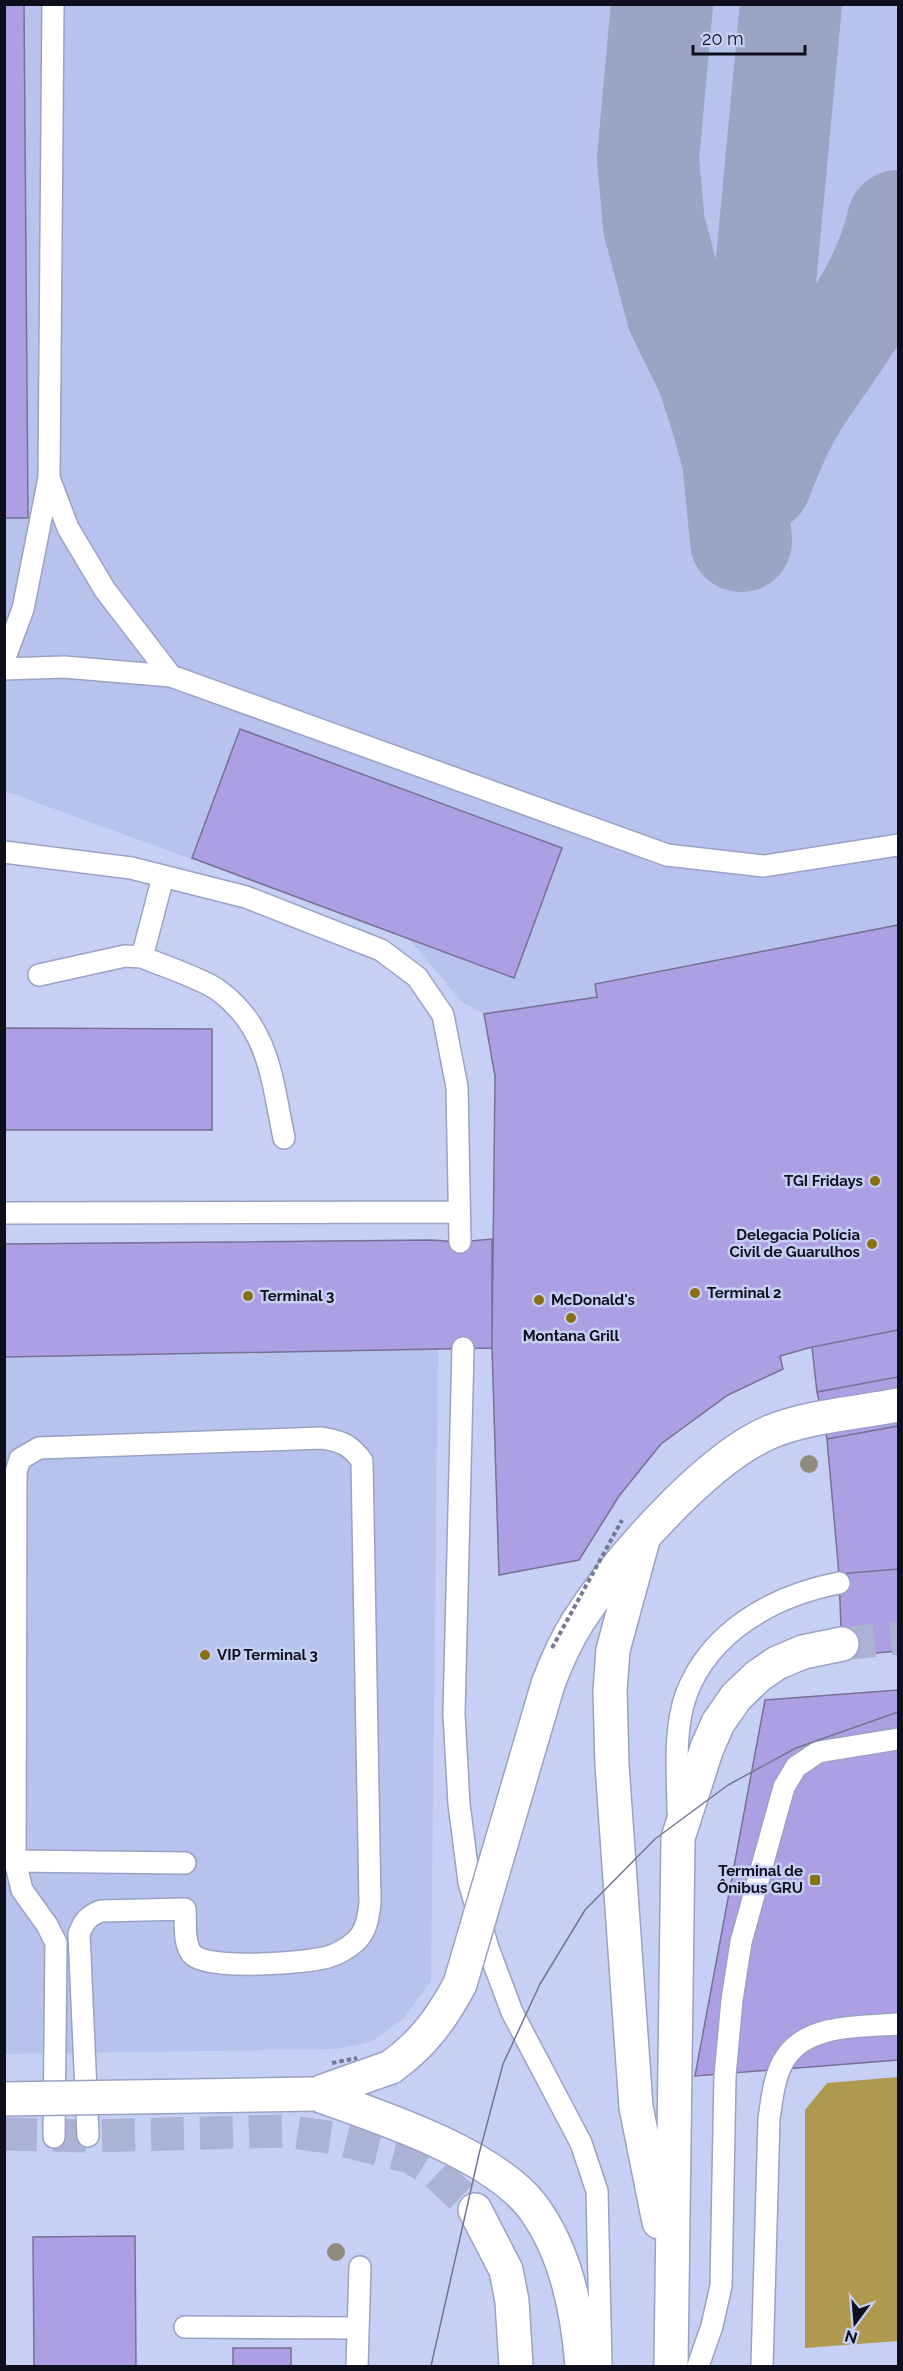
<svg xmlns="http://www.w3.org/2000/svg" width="903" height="2371" font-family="Raleway,sans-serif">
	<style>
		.built { fill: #b7c2ed }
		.forest { fill: #af994f }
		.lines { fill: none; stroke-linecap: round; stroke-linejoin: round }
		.taxiway { stroke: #9ca4c3; stroke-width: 102 }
		.building { fill: #ad9fe4; stroke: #777193; stroke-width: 1.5 }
		.minor-tunnel { stroke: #aab3d4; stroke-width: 33; stroke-dasharray: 33 16; stroke-linecap: butt }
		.service-casing { stroke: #99a2c5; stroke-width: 24 }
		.minor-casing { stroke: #99a2c5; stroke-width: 36 }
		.service { stroke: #fff; stroke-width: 21 }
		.minor { stroke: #fff; stroke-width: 33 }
		.tram { stroke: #717791; stroke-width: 1.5 }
		.minor-bridge-casing { stroke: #99a2c5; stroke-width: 36; stroke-linecap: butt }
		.path-bridge { stroke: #727993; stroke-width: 4; stroke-dasharray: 4.5 3; stroke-linecap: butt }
		.minor-bridge { stroke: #fff; stroke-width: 33 }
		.tree { fill: #908c7d }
		.poi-dot { fill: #897113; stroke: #c6d0f5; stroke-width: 2 }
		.labels { text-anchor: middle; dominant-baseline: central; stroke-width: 5; stroke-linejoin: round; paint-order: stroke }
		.poi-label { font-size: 15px; font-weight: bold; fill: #0d101c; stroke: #c6d0f5; text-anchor: start }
	</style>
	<rect width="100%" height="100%" fill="#c6d0f5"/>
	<!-- built -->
	<path class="built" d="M4,5H898V1377L817,1392L812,1347L781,1356L783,1369L728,1395L661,1444L619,1496L579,1560L499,1575L492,1348L495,1076L484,1014L462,1002L408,938L5,791Z
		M4,1244L438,1348L431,1981L404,2018L371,2042L337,2049L5,2054Z"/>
	<!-- forest -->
	<path class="forest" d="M898,2077V2341L805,2348V2110L827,2083Z"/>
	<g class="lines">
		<!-- taxiway -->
		<path class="taxiway" d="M662,4L648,159L654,225L677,312L708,376L721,416L733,459L741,541
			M748,463L791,4
			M761,481C771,454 783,426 798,402C836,343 882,292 898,221"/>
	</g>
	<!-- building -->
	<path class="building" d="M4,4H24L28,518H4Z
		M240,729L562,848L514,978L192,858Z
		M898,925V1426L827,1439L817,1392L812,1347L780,1356L783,1369L728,1395L661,1444L619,1496L579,1560L499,1575L492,1348L495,1076L484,1014L597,997L595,984Z
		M4,1028L212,1029V1130H4Z
		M492,1239V1348L4,1357V1244L432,1240L460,1242Z
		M898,1330V1377L817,1392L812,1347Z
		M898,1426V1569L839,1574L827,1439Z
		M898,1569V1651L842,1656L839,1574Z
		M898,1690V2060L695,2076L765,1700Z
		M135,2236L136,2366H34L33,2237Z
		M233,2348H291V2366H233Z"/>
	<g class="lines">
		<!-- minor-tunnel -->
		<path class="minor-tunnel" d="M842,1644L898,1638
			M4,2134L88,2136L286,2131L334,2138L410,2157L436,2173L475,2210"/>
		<defs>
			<path id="service" d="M49,478L68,528L105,590L171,676
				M4,660L23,609L49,478L53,4
				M4,669L64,667L171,676L667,855L764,866L898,845
				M4,852L131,868L246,897L381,950L417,977L443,1015L457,1087L460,1242
				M163,877L142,957C163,966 201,978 218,990C270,1028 272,1081 284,1138
				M39,975L125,956L142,957
				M4,1213L458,1212
				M463,1348L454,1714L459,1804L469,1882L488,1948L512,2012L581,2143L597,2191L601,2366
				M678,1813C678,1775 673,1732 686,1695C710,1630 776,1595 839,1583
				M15,1861L185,1863
				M54,2137L56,1943L47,1925L22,1890L15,1861L16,1472L20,1459L39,1448L322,1438C341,1441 351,1445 362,1461L370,1903C368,1918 367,1930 356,1941C348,1948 338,1954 328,1957C306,1963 206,1971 192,1954C183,1943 186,1923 185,1909L101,1911C88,1916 84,1921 79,1934L88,2136
				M185,2327L358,2328
				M357,2366L360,2267
				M698,2366L712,2326L721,2286L725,2076L732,2000L741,1942L784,1787L796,1767L818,1752L898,1739
				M762,2366L769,2119C772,2099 774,2074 786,2057C809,2023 863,2027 898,2024"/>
			<path id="minor" d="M644,1536L613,1650L610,1691L612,1765L636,2107L659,2222
				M548,1684C556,1663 565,1642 577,1623C615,1563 705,1460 770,1432C809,1416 857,1413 898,1405
				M315,2094C378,2116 491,2153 532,2206C566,2251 578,2313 582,2366
				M315,2094L391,2067
				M475,2210L506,2270L512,2301L516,2366
				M671,2366L678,1838L707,1748L718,1723L736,1697L758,1676L777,1663L803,1652L842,1644"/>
		</defs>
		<!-- service casing -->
		<use href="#service" class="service-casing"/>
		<!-- minor casing -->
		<use href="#minor" class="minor-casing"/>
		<!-- service -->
		<use href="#service" class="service"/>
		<!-- minor -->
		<use href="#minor" class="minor"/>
		<!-- tram -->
		<path class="tram" d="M431,2366L479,2154L503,2064L540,1984L585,1910L655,1839L728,1785L796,1748L898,1712"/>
		<defs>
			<path id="minor-bridge" d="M391,2067C423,2044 442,2018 460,1984L548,1684
				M4,2099L315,2094"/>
		</defs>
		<!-- minor-bridge casing -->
		<use href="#minor-bridge" class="minor-bridge-casing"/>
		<!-- path-bridge -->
		<path class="path-bridge" d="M552,1648L622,1520
			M332,2063L357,2058"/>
		<!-- minor-bridge -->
		<use href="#minor-bridge" class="minor-bridge"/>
	</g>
	<!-- trees -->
	<g class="tree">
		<circle cx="809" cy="1464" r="9"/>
		<circle cx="336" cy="2252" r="9"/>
	</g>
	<!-- markers -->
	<g class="poi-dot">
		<circle cx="875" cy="1181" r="6"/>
		<circle cx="872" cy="1244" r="6"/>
		<circle cx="695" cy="1293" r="6"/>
		<circle cx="248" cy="1296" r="6"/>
		<circle cx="539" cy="1300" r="6"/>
		<circle cx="571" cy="1318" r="6"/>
		<circle cx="205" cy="1655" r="6"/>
		<rect x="809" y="1874" width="12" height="12" rx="3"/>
	</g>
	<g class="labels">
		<!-- poi labels -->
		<g class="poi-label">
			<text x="863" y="1181" text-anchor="end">TGI Fridays</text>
			<text x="860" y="1235" text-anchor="end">Delegacia Polícia<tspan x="860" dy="17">Civil de Guarulhos</tspan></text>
			<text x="707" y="1293">Terminal 2</text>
			<text x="260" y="1296">Terminal 3</text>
			<text x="551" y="1300">McDonald's</text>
			<text x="571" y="1336" text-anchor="middle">Montana Grill</text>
			<text x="217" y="1655">VIP Terminal 3</text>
			<text x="803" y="1871" text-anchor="end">Terminal de<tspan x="803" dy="17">Ônibus GRU</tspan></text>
		</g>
	</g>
	<!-- border -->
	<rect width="903" height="2371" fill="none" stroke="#0d101c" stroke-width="12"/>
	<!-- north arrow -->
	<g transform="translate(855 2323) rotate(196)" stroke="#c6d0f5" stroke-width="4.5" paint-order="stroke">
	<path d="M0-4.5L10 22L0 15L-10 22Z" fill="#0d101c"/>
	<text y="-9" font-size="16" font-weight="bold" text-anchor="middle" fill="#0d101c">N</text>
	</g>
	<!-- scale -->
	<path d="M693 45v9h112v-9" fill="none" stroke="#0d101c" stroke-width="3"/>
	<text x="702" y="45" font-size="18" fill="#0d101c" stroke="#c6d0f5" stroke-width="4.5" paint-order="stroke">20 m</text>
</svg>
